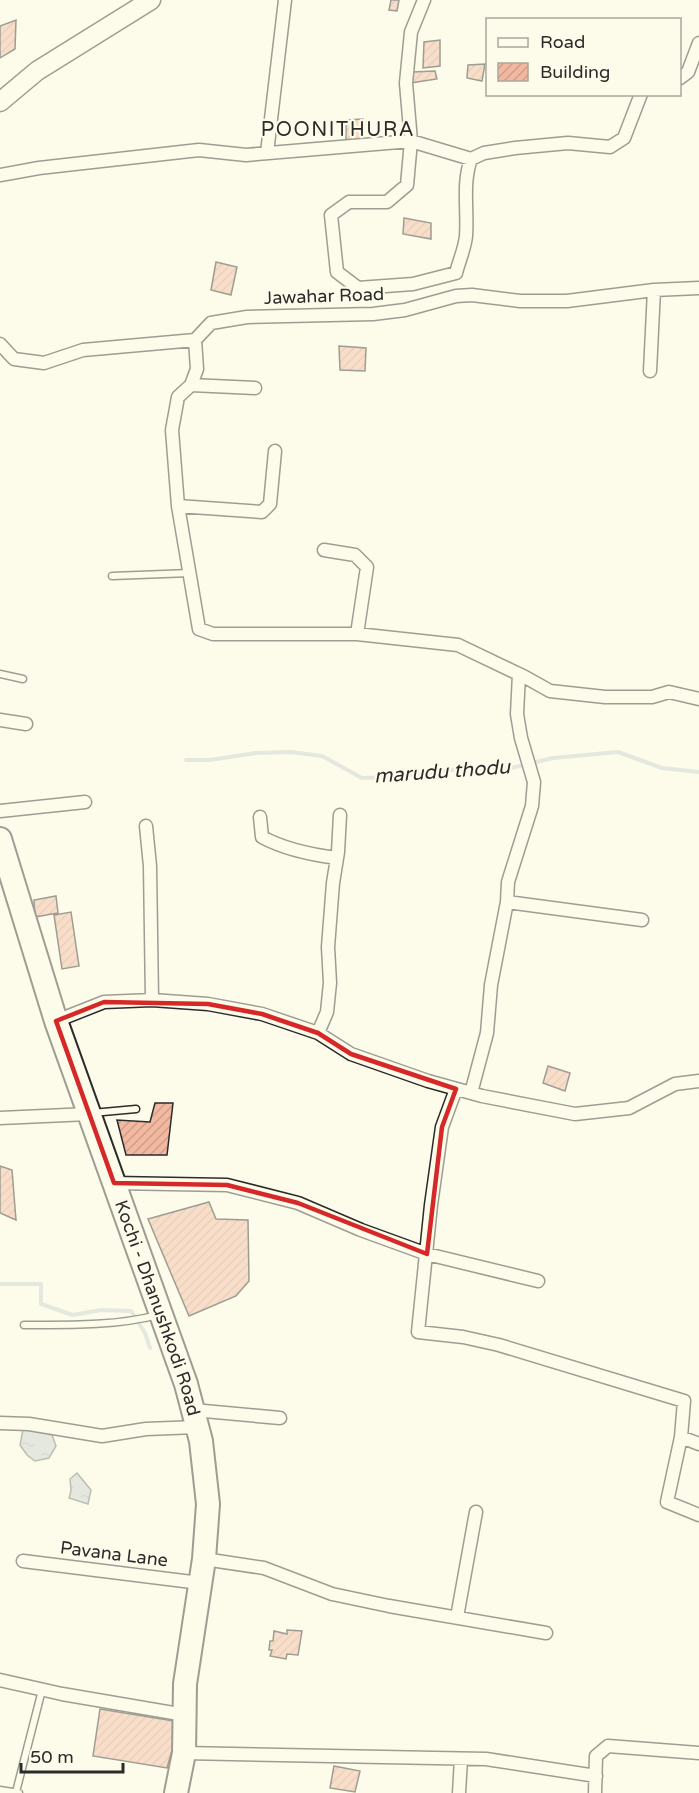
<svg xmlns="http://www.w3.org/2000/svg" width="699" height="1793" font-family="'Varela Round',sans-serif">
	<style>
		.water { fill: url(#water-ripples); stroke: #74746e; stroke-width: 1.5 }
		.lines { fill: none; stroke-linecap: round; stroke-linejoin: round }
		.stream { stroke: #c7d0d0; stroke-width: 4 }
		.building { fill: url(#building-hatch); stroke: #2b2b2b; stroke-width: 1.5 }
		.lane-casing { stroke: #2b2b2b; stroke-width: 9 }
		.street-casing { stroke: #2b2b2b; stroke-width: 15 }
		.secondary-casing { stroke: #2b2b2b; stroke-width: 21 }
		.highway-casing { stroke: #2b2b2b; stroke-width: 26 }
		.lane { stroke: #fdfbea; stroke-width: 6 }
		.street { stroke: #fdfbea; stroke-width: 12 }
		.secondary { stroke: #fdfbea; stroke-width: 18 }
		.highway { stroke: #fdfbea; stroke-width: 22 }
		.marked { fill: none; stroke: #d62828; stroke-width: 4.5; stroke-linejoin: round }
		.labels { text-anchor: middle; dominant-baseline: central; stroke-width: 4.5; stroke-linejoin: round; paint-order: stroke }
		.street-label { font-size: 18px; fill: #2b2b2b; stroke: #fdfbea }
		.neighbourhood-label { font-size: 20px; letter-spacing: 1.5px; fill: #2b2b2b; stroke: #fdfbea }
		.water-label { font-size: 20px; font-style: italic; fill: #2b2b2b; stroke: #fdfbea }
	</style>
	<defs>
		<pattern id="water-ripples" width="26" height="14" patternUnits="userSpaceOnUse" patternTransform="scale(1.5)"><rect width="26" height="14" fill="#c7d0d0"/><path d="M2 4q2-2 4 0t4 0M15 11q2-2 4 0t4 0" fill="none" stroke="#abb3b3"/></pattern>
		<pattern id="building-hatch" width="6" height="6" patternUnits="userSpaceOnUse" patternTransform="scale(1.5)"><rect width="6" height="6" fill="#f2b8a0"/><path d="M-1 1l2-2M0 6l6-6M5 7l2-2" fill="none" stroke="#d09e8a"/></pattern>
	</defs>
	<rect width="100%" height="100%" fill="#fdfbea"/>
	<!-- water -->
	<path class="water" d="M24,1424L51,1432L56,1446L49,1458L35,1461L27,1455L20,1445Z
		M77,1473L91,1490L88,1504L69,1498L71,1491L70,1479Z"/>
	<g class="lines">
		<!-- stream -->
		<path class="stream" d="M186,760H210L256,753L291,752L322,756L362,778L390,777L478,767L511,768L553,758L618,752L662,768L699,772
			M0,1284H41V1304L73,1315L101,1310L131,1311L145,1333L150,1348"/>
	</g>
	<!-- building -->
	<path class="building" d="M391,0H399L397,11L389,10Z
		M16,20L15,49L0,58V26Z
		M440,40V66L423,68L424,42Z
		M485,64L482,81L467,78L468,65Z
		M435,71L437,79L410,83L412,72Z
		M363,119L364,144H346V120Z
		M404,218L431,223V239L403,234Z
		M216,262L237,267L231,295L211,290Z
		M339,346L366,348L365,371L340,370Z
		M56,896L58,913L35,917L34,900Z
		M71,912L79,966L62,969L54,915Z
		M548,1066L570,1073L565,1091L543,1083Z
		M155,1103H173L167,1155H126L117,1120L150,1122Z
		M0,1166L12,1170L16,1220L0,1213Z
		M209,1202L216,1219L248,1220L249,1281L236,1296L189,1316L148,1219Z
		M287,1630L302,1631L298,1655L287,1654L286,1659L270,1656L272,1650H269L270,1641H273L274,1631L287,1634Z
		M100,1709L180,1722L167,1768L93,1756Z
		M334,1766L360,1771L355,1792L330,1788Z"/>
	<g class="lines">
		<defs>
			<path id="lane" d="M112,576L190,573
				M0,674L23,679
				M92,1113L136,1109
				M24,1325C68,1325 116,1326 158,1315
				M0,1790L19,1793
				M16,1792L42,1690"/>
			<path id="street" d="M424,0L411,32L406,83L411,141L407,185L387,202H349L331,215L337,272L358,288L413,284L456,273C459,261 465,248 466,236C468,210 462,184 471,159L484,153L515,148L568,143L610,147L624,138L641,94
				M680,78L688,72L699,43
				M267,153L285,0
				M0,175L39,168L199,150L246,155L411,141L471,159
				M195,340L197,369L191,385L178,397L172,430L178,506L199,629L213,634H357L458,645L525,677L550,691L605,697H652L669,692L699,699
				M0,344L14,359L44,363L83,350L195,340L211,323L247,317L373,314L405,310L456,296L472,295L520,301H567L654,290L699,288
				M650,371L654,290
				M191,385L255,388
				M178,506L262,512L270,504L275,451
				M324,550L355,555L367,567L357,634
				M519,674L517,714L521,738L534,782L532,806L508,882L507,902L642,920
				M0,720L26,724
				M0,811L85,802
				M260,817L262,837C284,849 313,855 337,858
				M146,826L150,866L152,1000
				M56,1021L104,1002L152,1000L208,1004L262,1014L318,1033L351,1054L428,1081L482,1096L575,1114L629,1108L675,1084L699,1081
				M318,1033L327,1012L330,983L328,947L333,883L338,852L340,815
				M456,1089L442,1127L431,1205L418,1332L463,1337L499,1345L684,1401L681,1437
				M471,1093L487,1033L491,985L507,902
				M0,1118L89,1114
				M114,1183L227,1185L298,1203L361,1230L427,1254L538,1281
				M193,1410L280,1418
				M0,1423L29,1424L102,1436L146,1429L197,1427
				M699,1444L681,1437L667,1502L699,1515
				M204,1559L264,1568L332,1594L389,1606L546,1633
				M23,1561L200,1583
				M457,1617L476,1512
				M0,1680L62,1694L185,1715
				M184,1753L486,1759L596,1776
				M459,1793L461,1759
				M595,1793L596,1756L608,1746L699,1753"/>
			<path id="secondary" d="M0,102L37,71L151,0"/>
			<g id="highway">
				<path id="s1" d="M0,839L56,1021L186,1384L201,1441L208,1504L204,1559L185,1684L184,1753L176,1793"/>
			</g>
		</defs>
		<!-- lane casing -->
		<use href="#lane" class="lane-casing"/>
		<!-- street casing -->
		<use href="#street" class="street-casing"/>
		<!-- secondary casing -->
		<use href="#secondary" class="secondary-casing"/>
		<!-- highway casing -->
		<use href="#highway" class="highway-casing"/>
		<!-- lane -->
		<use href="#lane" class="lane"/>
		<!-- street -->
		<use href="#street" class="street"/>
		<!-- secondary -->
		<use href="#secondary" class="secondary"/>
		<!-- highway -->
		<use href="#highway" class="highway"/>
	</g>
	<!-- marked area -->
	<path d="M0 0H699V1793H0ZM104,1002L208,1004L262,1014L318,1033L351,1054L456,1089L442,1127L427,1254L298,1203L227,1185L114,1183L56,1021Z" fill="#fdfbea" fill-opacity=".55" fill-rule="evenodd"/>
	<path class="marked" d="M104,1002L208,1004L262,1014L318,1033L351,1054L456,1089L442,1127L427,1254L298,1203L227,1185L114,1183L56,1021Z"/>
	<g class="labels">
		<!-- street labels -->
		<g class="street-label">
			<text transform="translate(324 296) rotate(-2)">Jawahar Road</text>
			<text stroke="none"><textPath href="#s1" startOffset="495">Kochi - Dhanushkodi Road</textPath></text>
			<text transform="translate(114 1554) rotate(7)">Pavana Lane</text>
		</g>
		<!-- neighbourhood labels -->
		<g class="neighbourhood-label">
			<text x="338" y="130">POONITHURA</text>
		</g>
		<!-- water labels -->
		<g class="water-label">
			<text transform="translate(442 772) rotate(-4)">marudu thodu</text>
		</g>
	</g>
	<!-- legend -->
	<rect x="486" y="18" width="195" height="78" fill="#fdfbea" stroke="#a9a89e" stroke-width="1.5"/>
	<rect x="498" y="38" width="30" height="9" fill="#fdfbea" stroke="#a9a89e" stroke-width="1.5"/>
	<text x="540" y="48" font-size="18" fill="#2b2b2b">Road</text>
	<rect x="498" y="63" width="30" height="18" fill="url(#building-hatch)" stroke="#a9a89e" stroke-width="1.5"/>
	<text x="540" y="78" font-size="18" fill="#2b2b2b">Building</text>
	<!-- scale -->
	<path d="M21 1763v9h102v-9" fill="none" stroke="#2b2b2b" stroke-width="3"/>
	<text x="30" y="1763" font-size="18" fill="#2b2b2b" stroke="#fdfbea" stroke-width="4.5" paint-order="stroke">50 m</text>
</svg>
